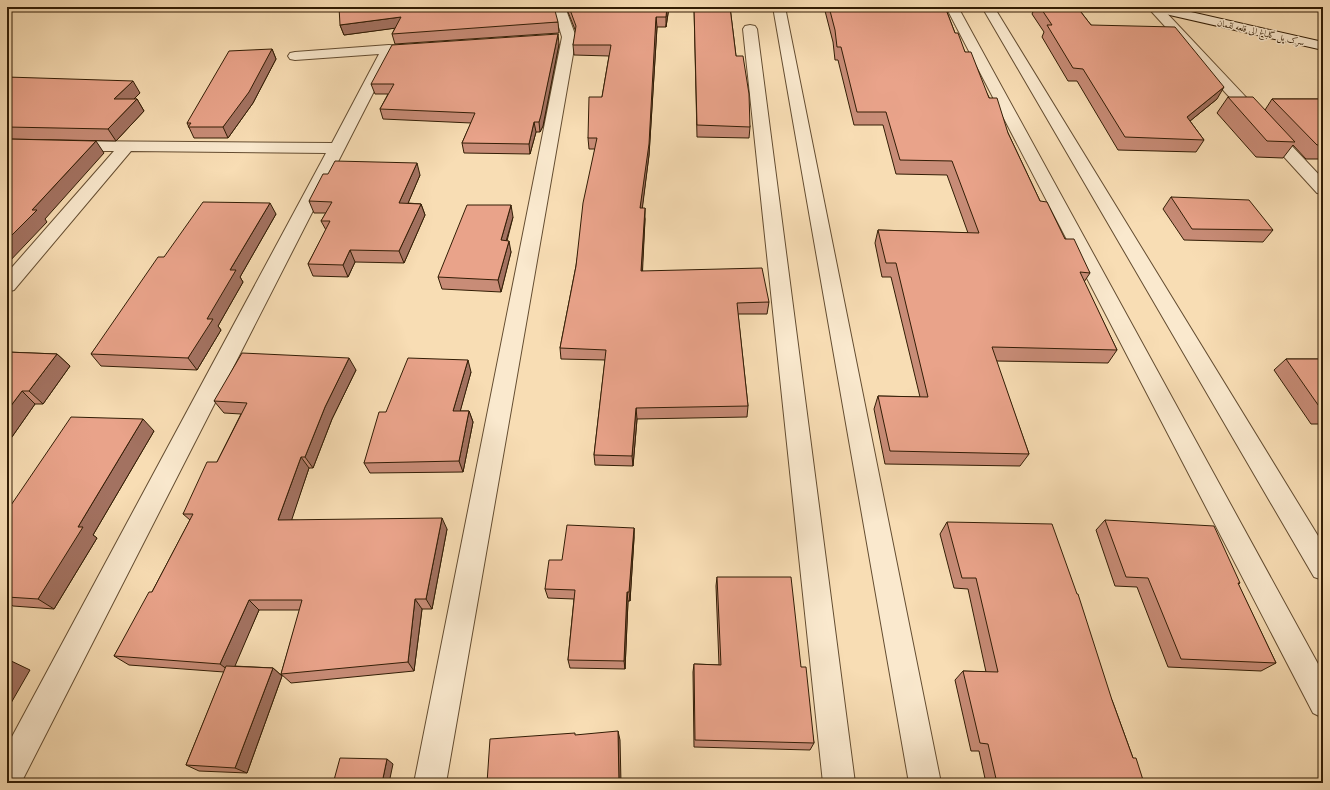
<svg xmlns="http://www.w3.org/2000/svg" width="1330" height="790" font-family="'Libre Caslon Text',Amiri,serif">
	<style>
		.lines { fill: none; stroke-linecap: round; stroke-linejoin: round }
		.street-casing { stroke: #644d31; stroke-width: 2 }
		.secondary-casing { stroke: #321d05; stroke-width: 2 }
		.street { fill: #fae9ce; fill-rule: evenodd }
		.secondary { fill: #fae9ce; fill-rule: evenodd }
		.wall { fill: #c88c77; stroke: #321d05 }
		.shaded-wall { fill: #a37261; stroke: #321d05 }
		.building { fill: #e9a38a; stroke: #321d05 }
		.labels { text-anchor: middle; dominant-baseline: central; stroke-width: 3; stroke-linejoin: round; paint-order: stroke }
		.far-street-label { font-size: 9px; fill: #321d05; stroke: #fae9ce }
	</style>
	<rect width="100%" height="100%" fill="#f8ddb4"/>
	<filter id="stains"><feTurbulence type="fractalNoise" baseFrequency=".005" numOctaves="4"/><feColorMatrix values="0 0 0 0 .2 0 0 0 0 .09 0 0 0 0 .02 0 0 0 .5 -.17"/></filter>
	<radialGradient id="worn" r=".72"><stop offset=".6" stop-color="#630" stop-opacity="0"/><stop offset="1" stop-color="#630" stop-opacity=".3"/></radialGradient>
	<g class="lines">
		<defs>
			<path id="street" d="M553,7H565L576,37L446,783H414L562,37Z
				M773,7H785L941,783H909Z
				M946,7H958L1323,673V718L1313,713Z
				M982,7H994L1323,544V580L1314,577Z
				M1149,7H1161L1323,179V194L1317,193L1151,11Z
				M750,25L755,26L757,29L855,783H823L743,29L745,26Z
				M389,45L405,46L407,49L405,52L393,54L21,783H7V746L326,153L131,151L14,290L7,292V273L114,151H70L64,149L62,146L64,143L70,141L332,143L379,54L295,60L290,59L288,56L290,53L295,52Z"/>
			<path id="secondary" d="M1146,7H1169L1323,42V50L1152,11L1148,10Z"/>
		</defs>
		<!-- street casing -->
		<use href="#street" class="street-casing"/>
		<!-- secondary casing -->
		<use href="#secondary" class="secondary-casing"/>
		<!-- street -->
		<use href="#street" class="street"/>
		<!-- secondary -->
		<use href="#secondary" class="secondary"/>
	</g>
	<!-- wall -->
	<path class="wall" d="M566,7H669L666,27H657L649,155L642,208L645,219L642,271L769,302L767,314H738L748,406L747,417L637,419L633,466L595,465L594,455L605,360L561,359L560,348L576,266L595,149H589L588,138L602,97L609,56L574,55L573,45L576,32Z
		M694,7H730L736,56L750,127L749,138L697,137Z
		M824,7H945L955,33L1008,133L1040,201L1065,239L1090,273L1084,282L1117,350L1108,363L996,361L1029,454L1020,466L885,464L874,409L878,396L920,397L891,277H882L875,243L878,230L968,233L947,175L896,174L883,125H854L838,60H835L833,42Z
		M1035,7H1077L1091,25L1217,99L1190,121L1204,140L1196,152L1118,150L1077,81H1068L1042,37L1044,32L1032,14Z
		M558,22L559,33L395,44L392,34L395,28L344,35L340,25Z
		M559,44L543,126L540,132H536L530,154L464,153L462,143L471,123L383,119L380,109L388,94H375L371,84Z
		M272,49L276,59L253,103L228,138H194L187,123Z
		M7,77L140,93L134,99H137L144,111L116,141L7,139Z
		M1228,97L1265,110L1272,99H1323V159H1306L1293,145L1283,158L1256,157L1217,113Z
		M420,175L408,203L421,204L425,215L404,263L355,262L348,277L313,276L308,264L326,230L321,221L326,213H314L309,201Z
		M1171,197L1273,230L1263,242L1184,240L1163,209Z
		M276,214L240,277L243,282L218,326L221,330L197,370L101,366L91,354L164,257Z
		M513,217L507,241L511,252L501,292L442,289L438,277Z
		M7,352L57,354L70,366L43,404H35L7,444Z
		M1286,359H1323V424H1311L1274,370Z
		M356,370L332,419L313,468H309L291,520L447,529L432,609H422L414,671L291,683L281,674L300,610H259L234,666L273,668L282,676L247,773L199,771L186,765L224,672L129,665L114,656L152,592L190,520L183,514L217,462L241,414L224,413L214,401Z
		M471,372L460,411H469L473,422L463,472L370,473L364,463L386,412Z
		M154,431L93,535L97,538L54,609L13,606L7,602V511Z
		M1105,520L1240,583L1238,584L1276,663L1261,671L1168,667L1137,587L1115,586L1096,530Z
		M947,522L1112,700L1133,758L1144,783H986L979,751H971L955,680L963,671L986,672L968,589L954,588L940,534Z
		M634,528V538L630,601H628L625,669L570,668L568,660L574,599L548,598L545,589L562,560Z
		M717,577L801,667L814,743L810,750L694,747L693,672L694,664L719,665L716,586Z"/>
	<!-- shaded-wall -->
	<path class="shaded-wall" d="M667,7H669L666,27V17Z
		M401,17L404,27L344,35L340,25Z
		M656,17L657,27L649,155L641,219L640,208Z
		M558,34L559,44L543,126L540,132L539,122Z
		M272,49L276,59L253,103L228,138L223,127Z
		M133,81L140,93L122,111L114,99Z
		M1224,87L1217,99L1179,130L1187,117Z
		M137,99L144,111L116,141L108,129Z
		M534,122L536,132L530,154L529,144Z
		M96,141L104,153L45,219L47,222L7,264V240L32,210Z
		M417,163L420,175L403,215L399,203Z
		M270,203L276,214L240,277L243,282L218,326L221,330L197,370L188,358L230,270Z
		M421,204L425,215L404,263L399,251Z
		M511,205L513,217L503,252L501,240Z
		M645,208V219L642,282L641,271Z
		M509,241L511,252L501,292L498,280Z
		M350,250L355,262L348,277L343,265Z
		M57,354L70,366L43,404L29,391Z
		M349,358L356,370L332,419L313,468L305,457L325,407Z
		M468,360L471,372L457,423L453,411Z
		M22,391L35,404L7,444V411Z
		M636,408L637,419L633,466L632,456Z
		M469,411L473,422L463,472L459,461Z
		M143,419L154,431L93,535L97,538L54,609L38,599L78,527Z
		M301,457L309,468L288,531L278,520Z
		M442,518L447,529L432,609L426,599Z
		M634,528V538L630,601L629,592Z
		M627,592L628,601L625,669L624,661Z
		M415,599L422,609L414,671L408,662Z
		M249,600L259,610L232,673L220,664Z
		M7,659L30,670L7,710Z
		M273,668L282,676L247,773L235,768Z
		M618,731L620,740L621,783H619Z
		M387,759L393,764L389,783H382Z"/>
	<!-- building -->
	<path class="building" d="M339,7H554L558,22L392,34L401,17L340,25Z
		M569,7H667L666,17H656L649,144L640,208H645L641,271L762,268L769,302L737,303L748,406L636,408L632,456L594,455L606,350L560,348L576,266L583,203L597,138H588L589,97H602L611,45H573L576,26Z
		M694,7H730L736,56H743L749,94L750,127L697,125Z
		M829,7H945L955,33H958L965,52H971L989,98H997L1008,133L1040,201L1047,202L1065,239H1074L1090,273L1080,272L1117,350L992,347L1029,454L890,451L878,396L928,397L896,263H886L878,230L979,233L952,161L900,160L886,112H857L841,47H837L835,30Z
		M1040,7H1077L1091,25L1175,27L1224,87L1187,117L1204,140L1125,137L1083,69L1073,68L1047,25H1052Z
		M558,34L541,115L539,122H534L529,144L462,143L475,113L380,109L394,84H371L392,45Z
		M272,49L249,92L223,127H188L191,123H187L229,51Z
		M7,77L133,81L114,99H137L108,129L7,127Z
		M1228,97H1253L1295,142L1267,141Z
		M1272,99H1323V145H1317Z
		M7,139L96,141L32,210H37L7,240Z
		M335,161L417,163L399,203L421,204L399,251L350,250L343,265L308,264L330,221H321L332,202L309,201L323,174H328Z
		M1171,197L1249,200L1273,230L1192,229Z
		M203,202L270,203L230,270H236L207,319H213L188,358L91,354L158,257H164Z
		M467,205H511L501,240L509,241L498,280L438,277Z
		M7,352L57,354L29,391H22L7,411Z
		M242,353L349,358L325,407L305,457H301L278,520L442,518L426,599H415L408,662L281,674L302,600H249L220,664L114,656L149,592H152L193,514H183L207,462H217L247,403L214,401Z
		M408,358L468,360L453,411H469L459,461L364,463L379,412H386Z
		M1286,359H1323V412Z
		M71,417L143,419L78,527H83L38,599L7,597V511Z
		M1105,520L1214,526L1240,583H1238L1276,663L1181,659L1148,578L1126,577Z
		M947,522L1052,524L1077,594H1078L1112,700L1133,758H1136L1144,783H997L988,744L980,743L963,671L998,672L976,578H962Z
		M567,525L634,528L629,592H627L624,661L568,660L575,590L545,589L549,560H562Z
		M717,577H791L801,667H806L814,743L695,740L694,664L721,665Z
		M226,666L273,668L235,768L186,765Z
		M618,731L619,783H487L490,739L575,733V735Z
		M340,758L387,759L382,783H234L235,779L334,780Z"/>
	<g class="labels">
		<!-- far-street labels -->
		<g class="far-street-label">
			<text transform="translate(1261 32) rotate(13)">سرک پل گلباغ الی قلعه لقمان</text>
		</g>
	</g>
	<!-- margin -->
	<rect width="1330" height="790" fill="none" stroke="#f8ddb4" stroke-width="24"/>
	<rect x="8" y="8" width="1314" height="774" fill="none" stroke="#321d05" stroke-width="2"/>
	<rect x="12" y="12" width="1306" height="766" fill="none" stroke="#321d05"/>
	<rect width="100%" height="100%" filter="url(#stains)"/>
	<rect width="100%" height="100%" fill="url(#worn)"/>
</svg>
